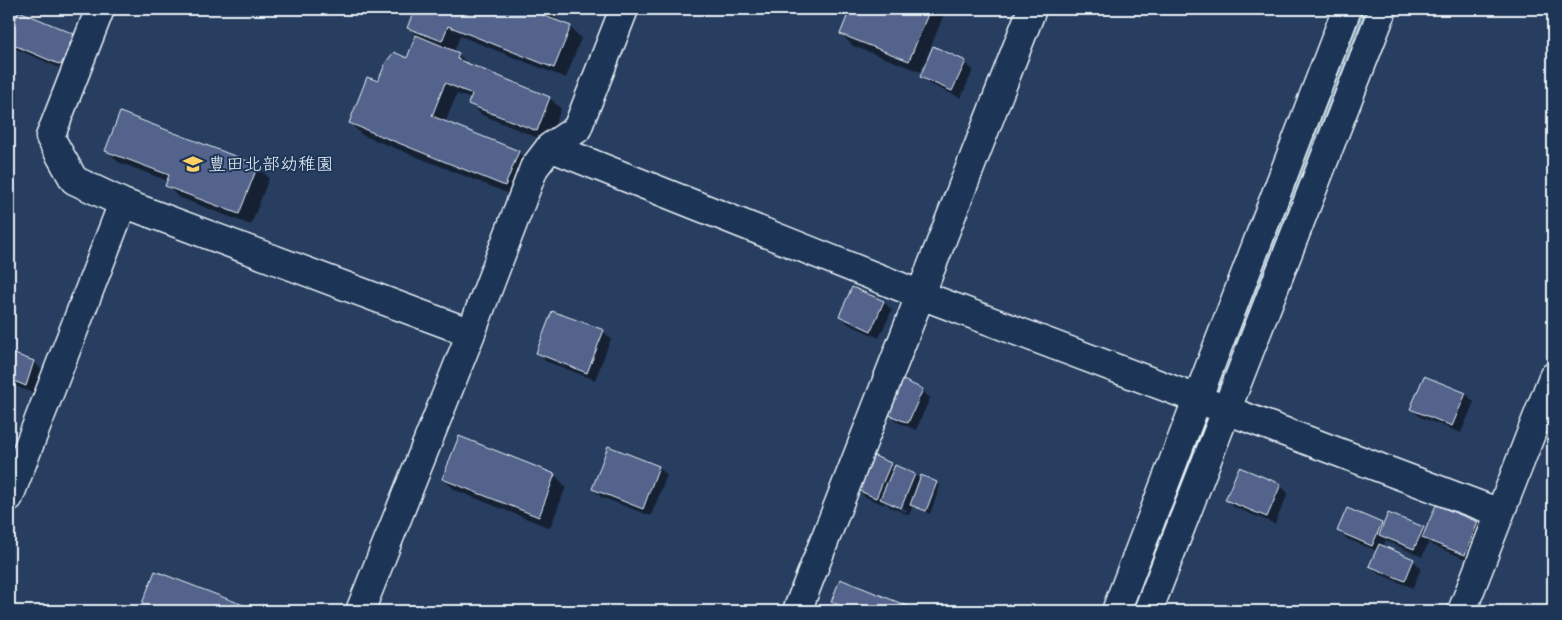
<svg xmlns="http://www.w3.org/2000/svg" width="1562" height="620" font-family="Itim,'Klee One',sans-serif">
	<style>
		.shadow { fill: #0007; fill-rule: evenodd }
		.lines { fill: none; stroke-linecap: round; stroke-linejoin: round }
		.stream { stroke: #83a1b2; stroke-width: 8 }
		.building { fill: #53648b; stroke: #e8f1f8 }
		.minor-casing { stroke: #e8f1f8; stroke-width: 31 }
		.minor { stroke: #1d3557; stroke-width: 28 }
		.labels { text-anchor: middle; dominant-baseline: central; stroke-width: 4; stroke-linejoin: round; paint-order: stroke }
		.poi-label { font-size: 18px; fill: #e8f1f8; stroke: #1d3557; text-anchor: start }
	</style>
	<rect width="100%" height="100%" fill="#283e61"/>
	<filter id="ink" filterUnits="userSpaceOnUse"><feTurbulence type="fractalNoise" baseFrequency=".02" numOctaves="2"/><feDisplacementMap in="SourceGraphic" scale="10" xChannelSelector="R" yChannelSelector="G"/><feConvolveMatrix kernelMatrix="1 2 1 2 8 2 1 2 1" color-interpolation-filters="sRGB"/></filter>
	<g filter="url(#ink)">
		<!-- shadow -->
		<path class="shadow" d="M396,9H560L555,21L570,27L581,38L566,78L460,36L454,52L458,54L470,66L550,98L561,109L548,142L482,115L470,103L471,99L457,94L445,123L519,153L530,164L517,197L362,135L350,123L378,83L408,59L417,36L408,27L413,15Z
			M851,9H946L921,72L853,46L841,34Z
			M20,12L74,35L82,43L69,72L16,49L9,42Z
			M965,62L973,70L961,98L929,84L921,76Z
			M107,150L257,166L269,178L251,225L178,197L167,185L168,181L118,162Z
			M853,288L884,302L892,310L879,338L848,324L840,316Z
			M603,331L611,339L595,380L545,361L538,353Z
			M9,353L34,362L42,370L34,393L9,384Z
			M1425,377L1466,394L1474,402L1461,433L1420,417L1412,409Z
			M922,390L930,398L916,430L897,422L889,414Z
			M459,438L555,475L566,487L550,528L455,490L443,479Z
			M609,448L659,467L667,475L651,516L601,497L593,489Z
			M890,464L895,469L896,466L915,475L921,480L922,477L937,483L940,487L930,514L913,506L909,515L890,507L885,502L884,505L865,497L857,489ZM890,502L907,510L906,512L890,505Z
			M1280,485L1288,493L1275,524L1234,507L1226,499Z
			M1437,506L1478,523L1486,531L1473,562L1432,545L1429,542L1422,557L1389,542L1386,540L1383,547L1413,560L1421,568L1413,588L1379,574L1371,566L1377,551L1347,539L1339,531L1381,524L1384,527L1423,528L1426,532Z
			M156,572L255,611H141Z
			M841,581L916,611H852L836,605L832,601Z"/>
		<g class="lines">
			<!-- stream -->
			<path class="stream" d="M1233,344L1364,9"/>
		</g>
		<!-- building -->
		<path class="building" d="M412,9H544L542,15L571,26L554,68L448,26L442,41L407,28L414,10Z
			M850,9H930L909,61L840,34Z
			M19,11L74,34L61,65L9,43V36Z
			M416,35L459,53L457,59L550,97L537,131L468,104L472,94L445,83L432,116L519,151L505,186L349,123L367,77L378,81L386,62L394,52L407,58Z
			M933,46L966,61L952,91L920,77Z
			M120,112L258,165L239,214L165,186L169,175L105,151Z
			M852,287L884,301L871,331L839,316Z
			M552,311L604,330L587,373L536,353Z
			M9,352L34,361L26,386L9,379Z
			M1424,376L1466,393L1452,426L1410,409Z
			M903,380L923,389L908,423L887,414Z
			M459,436L555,474L539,517L442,479Z
			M608,446L659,466L643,509L592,489Z
			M870,454L891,463L876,498L855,489Z
			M895,465L915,474L901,508L880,499Z
			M1239,467L1281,484L1267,517L1225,500Z
			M921,475L937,482L926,511L910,505Z
			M1436,505L1478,522L1465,555L1422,538Z
			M1347,508L1382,523L1372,546L1337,531Z
			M1388,513L1424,527L1414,549L1379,535Z
			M1379,544L1414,559L1405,581L1369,566Z
			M155,571L259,611H139Z
			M840,579L920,611H855L831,602Z"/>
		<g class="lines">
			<defs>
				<path id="minor" d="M100,9L50,137L74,180L123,203L471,333
					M550,147L921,295L1500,513
					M9,497L123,203
					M360,611L471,333L534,168L550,147L577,129L624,9
					M797,611L1032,9
					M1116,611L1347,9
					M1148,611L1383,9
					M1462,611L1553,377"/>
			</defs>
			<!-- minor casing -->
			<use href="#minor" class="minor-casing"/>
			<!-- minor -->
			<use href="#minor" class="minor"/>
		</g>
	</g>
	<!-- icons -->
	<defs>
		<symbol id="school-bare" viewBox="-9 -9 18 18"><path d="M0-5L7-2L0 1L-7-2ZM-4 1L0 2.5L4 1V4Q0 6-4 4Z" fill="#ffd166" stroke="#1d3557" stroke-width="2.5" paint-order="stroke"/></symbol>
	</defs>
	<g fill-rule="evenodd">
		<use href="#school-bare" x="179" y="150" width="28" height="28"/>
	</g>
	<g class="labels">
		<!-- poi labels -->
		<g class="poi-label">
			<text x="208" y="164">豊田北部幼稚園</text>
		</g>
	</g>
	<!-- margin -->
	<rect width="1562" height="620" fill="none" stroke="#1d3557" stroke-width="30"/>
	<rect x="15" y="15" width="1532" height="590" fill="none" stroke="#e8f1f8" stroke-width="2" filter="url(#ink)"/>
</svg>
